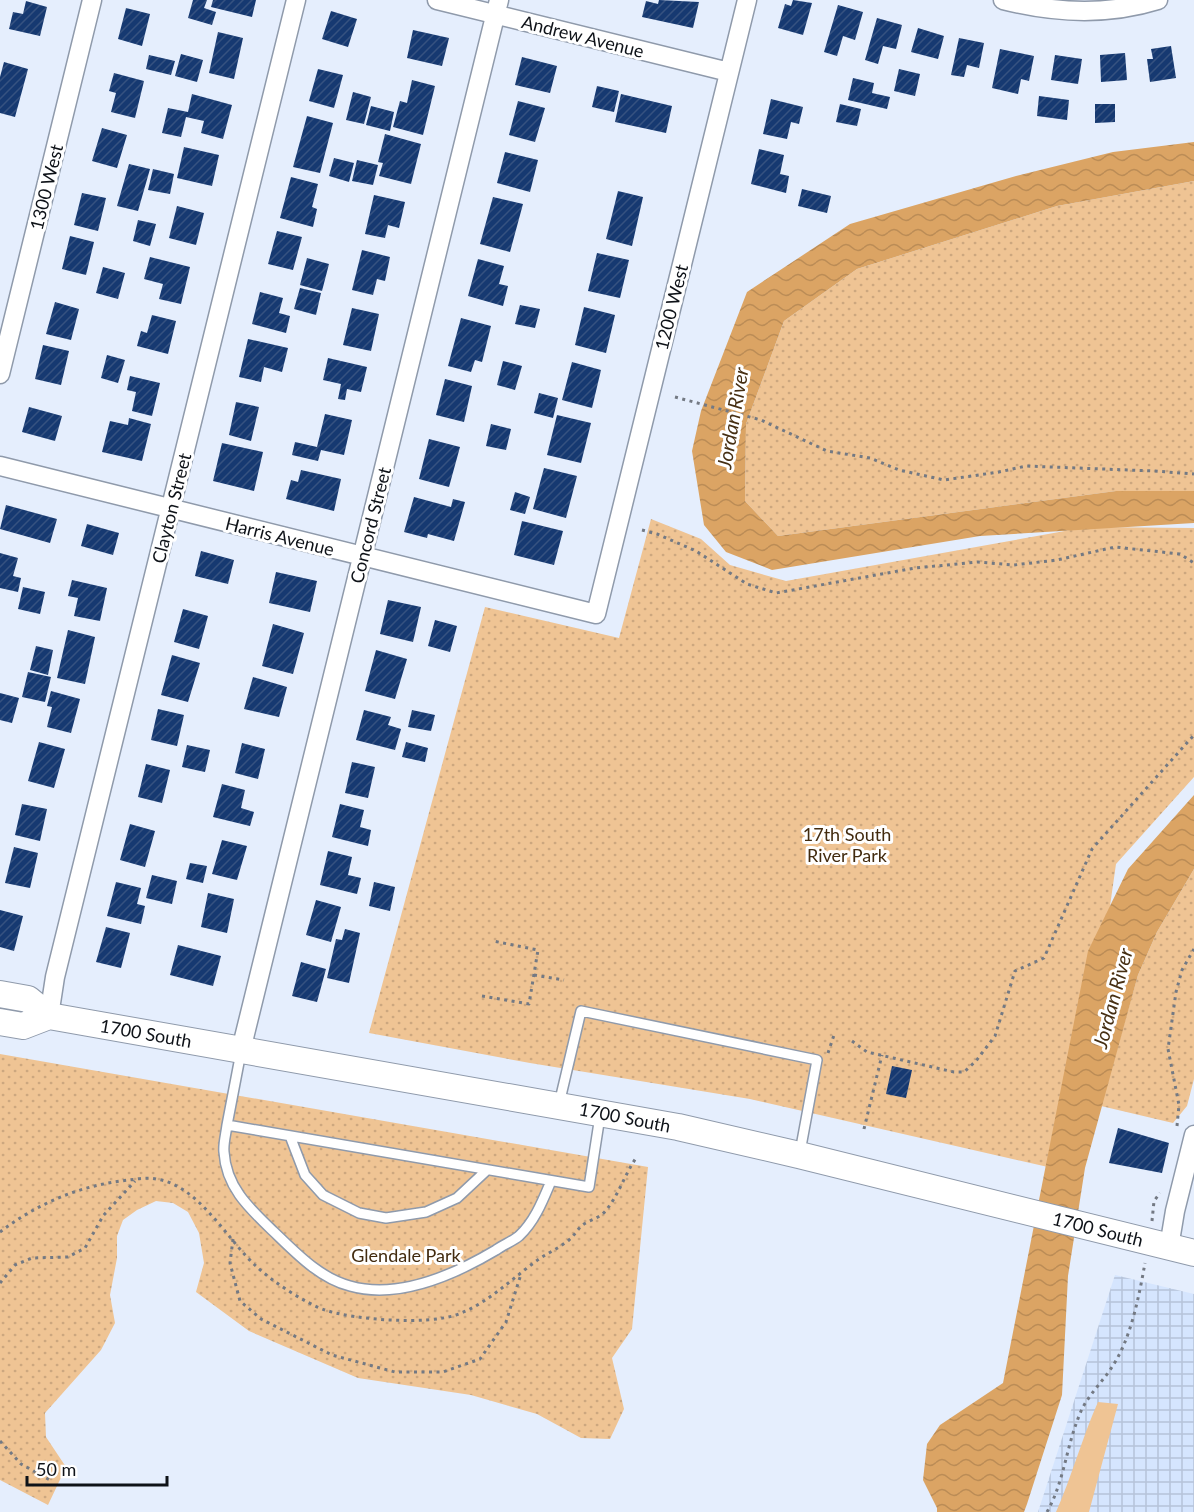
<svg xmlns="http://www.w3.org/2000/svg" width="1194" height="1512" font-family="Lato,sans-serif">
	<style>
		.industrial { fill: url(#industrial-grid) }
		.green { fill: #efc494 }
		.park { fill: url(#park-dots) }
		.water { fill: url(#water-waves) }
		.building { fill: url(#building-hatch) }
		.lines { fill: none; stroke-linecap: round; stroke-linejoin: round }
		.lane-casing { stroke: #8f9aab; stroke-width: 12 }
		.street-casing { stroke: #8f9aab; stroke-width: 21 }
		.secondary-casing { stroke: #8f9aab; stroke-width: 28 }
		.path { stroke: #737983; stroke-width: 3; stroke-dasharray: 3 4.5; stroke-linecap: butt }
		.lane { stroke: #fff; stroke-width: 9 }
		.street { stroke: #fff; stroke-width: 18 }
		.secondary { stroke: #fff; stroke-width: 26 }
		.labels { text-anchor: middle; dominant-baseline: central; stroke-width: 6; stroke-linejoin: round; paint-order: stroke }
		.street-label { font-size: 18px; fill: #0e1218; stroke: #fff }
		.park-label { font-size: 18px; fill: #422b0f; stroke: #fff }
		.water-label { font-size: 20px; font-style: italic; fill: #462f13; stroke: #fff }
	</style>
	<defs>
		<pattern id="industrial-grid" width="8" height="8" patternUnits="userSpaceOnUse" patternTransform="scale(1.5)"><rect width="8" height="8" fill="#d5e5fe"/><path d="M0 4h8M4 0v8" fill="none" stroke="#b6c3d9"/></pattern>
		<pattern id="park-dots" width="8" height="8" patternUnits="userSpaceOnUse" patternTransform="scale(1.5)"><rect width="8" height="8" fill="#efc494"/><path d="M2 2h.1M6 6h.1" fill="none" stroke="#cca77f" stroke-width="1.8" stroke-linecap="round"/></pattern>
		<pattern id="water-waves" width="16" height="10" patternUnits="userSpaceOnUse" patternTransform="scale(1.5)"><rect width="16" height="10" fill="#dba464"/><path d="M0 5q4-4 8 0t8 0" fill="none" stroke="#bb8c56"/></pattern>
		<pattern id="building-hatch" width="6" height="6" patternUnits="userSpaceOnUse" patternTransform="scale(1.5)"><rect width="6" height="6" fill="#163971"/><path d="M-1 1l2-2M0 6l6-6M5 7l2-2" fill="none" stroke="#365280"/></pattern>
	</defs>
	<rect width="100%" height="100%" fill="#e5eefd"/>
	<!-- industrial -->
	<path class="industrial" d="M1115,1275L1194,1294V1512H1038Z"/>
	<!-- green -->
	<path class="green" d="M1098,1402L1118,1404L1089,1512H1056C1072,1476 1082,1438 1098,1402Z"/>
	<!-- park -->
	<path class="park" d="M1194,181V491H1116L778,536L745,501L746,424L784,321L857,269L1057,206Z
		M651,519L701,539L730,565L786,581L1087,527L1194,528V777L1116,864L1106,934L1048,1167L750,1099L530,1063L369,1033L485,607L619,638Z
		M1194,869V1079L1187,1106L1173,1123L1101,1106L1138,975L1157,932Z
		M0,1054L648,1167L632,1329L612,1358L624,1409L610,1439L581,1438L537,1414L471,1395L358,1378L249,1331L196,1292L204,1263L199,1233L188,1212L173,1203L156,1201L137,1210L123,1220L117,1236V1258L110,1295L115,1323L101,1350L45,1413L46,1437L66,1467L48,1505L0,1480Z"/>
	<!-- water -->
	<path class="water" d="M1194,142V181L1057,206L857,269L784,321L746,424L745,501L778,536L1116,491H1194V523L980,536L772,570L726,552L704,525L692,451L701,411L747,292L850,224L1016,176L1113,152Z
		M1194,795V869L1157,932L1138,975L1085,1168L1068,1276L1062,1395L1027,1504L1024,1512H937V1508L923,1480L927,1444L940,1425L1003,1383L1088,951L1128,869Z"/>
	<!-- building -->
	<path class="building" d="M193,0H207L204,8L216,12L212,25L188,18Z
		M213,0H256L252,17L211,7Z
		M659,0L699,2L693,28L642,17L646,1L658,4Z
		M793,0L812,3L803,35L778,28L785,4L791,6Z
		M26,1L47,7L40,36L9,29L13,12L23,14Z
		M838,5L863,12L855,40L843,36L837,56L824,52Z
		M126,8L150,14L142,46L118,39Z
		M331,11L357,19L348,47L322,39Z
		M877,18L902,25L896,49L883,46L878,64L865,60Z
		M918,28L944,36L938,59L911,52Z
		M413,30L449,38L442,66L407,58Z
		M218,32L243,38L234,79L209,73Z
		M959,38L984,43L979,68L967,65L964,77L951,75Z
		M1171,46L1176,78L1150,82L1147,59H1153L1151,49Z
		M1000,49L1034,56L1029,81L1021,79L1018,94L992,88Z
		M1125,53L1127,80L1101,82L1100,55Z
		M181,54L203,60L197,82L175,76Z
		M149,55L175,61L171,75L146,69Z
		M1055,55L1082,59L1078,84L1051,80Z
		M522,57L557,66L550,93L515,85Z
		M4,62L28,69L15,117L0,113V77Z
		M318,69L343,75L334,108L309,101Z
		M899,69L920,74L915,96L894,91Z
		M114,73L144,81L135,118L111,112L116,93L109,91Z
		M853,78L874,83L872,93L890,97L887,109L848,100Z
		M412,80L435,86L423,135L393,127L400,101L407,103Z
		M597,86L619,91L614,112L592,107Z
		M353,92L371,97L364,124L346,120Z
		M192,94L232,105L223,139L201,133L204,121L186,117L181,137L162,133L168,108L188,112Z
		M621,94L672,106L666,133L615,122Z
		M1039,96L1069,100L1067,120L1037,116Z
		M771,99L803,107L799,124L791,122L787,139L763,134Z
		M518,101L545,108L535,142L509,135Z
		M840,104L861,109L857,126L836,122Z
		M1095,104H1115V122L1095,123Z
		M371,106L394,112L390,131L366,125Z
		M307,116L333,123L320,173L293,167Z
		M102,128L127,135L117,168L92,161Z
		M385,134L421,144L411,184L379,176L383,163L378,162Z
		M184,147L219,155L212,186L177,178Z
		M759,149L784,155L780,174L789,176L786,193L751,184Z
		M505,152L538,160L530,192L497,183Z
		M334,158L354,163L349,182L329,176Z
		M357,160L378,165L373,185L352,181Z
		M129,164L150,169L138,211L117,206Z
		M153,169L174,174L170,194L148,190Z
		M291,177L318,184L312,207L317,209L313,227L280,218Z
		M802,189L831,196L827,213L798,206Z
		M618,191L643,197L632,246L606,239Z
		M82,193L106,198L98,231L74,225Z
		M374,195L405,202L399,228L388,225L385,238L365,234Z
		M493,197L523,204L510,252L480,244Z
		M177,206L204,213L196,245L169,238Z
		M138,220L156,224L150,246L133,241Z
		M277,231L302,237L293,270L268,264Z
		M70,236L94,242L86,275L62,269Z
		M362,250L390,257L385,281L377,279L373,295L352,290Z
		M597,253L629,260L620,298L588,291Z
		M150,257L190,267L181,304L159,299L163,284L144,279Z
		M307,258L329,264L322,291L300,285Z
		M478,259L504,266L499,284L508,286L503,306L468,296Z
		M103,267L125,273L118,299L96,293Z
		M300,288L321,293L316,315L294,309Z
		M260,292L283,298L279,313L290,316L286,333L252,324Z
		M55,302L79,309L71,340L46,334Z
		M520,305L540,309L535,328L515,324Z
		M584,307L615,315L606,353L575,345Z
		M352,308L379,314L371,351L343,345Z
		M152,315L176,321L168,354L137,346L141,331L147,333Z
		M461,318L491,326L482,362L475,360L471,372L448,366Z
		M248,339L288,348L282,372L264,367L261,382L239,377Z
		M43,345L69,351L61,385L35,379Z
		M107,355L125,360L118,383L101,378Z
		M328,358L367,367L361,392L347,389L345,400L338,399L341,384L323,380Z
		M503,361L522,366L515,390L497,385Z
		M572,362L601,370L592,408L562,400Z
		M130,376L160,383L152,416L132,411L136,392L127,390Z
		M445,379L472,386L464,422L436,415Z
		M539,393L558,398L553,418L534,413Z
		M236,402L259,407L251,441L229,435Z
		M29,407L62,416L55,441L22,432Z
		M325,414L352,420L344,455L321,450L318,461L292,455L295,442L317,447Z
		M557,415L591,423L581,463L547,455Z
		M129,418L151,424L142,461L102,452L110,421L128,425Z
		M491,424L511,429L506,450L486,446Z
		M429,439L460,447L449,487L419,479Z
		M222,443L263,452L254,491L213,481Z
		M544,468L577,476L566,518L533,509Z
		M301,470L341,479L334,511L286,499L291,480L298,482Z
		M515,492L530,497L525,514L510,510Z
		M414,497L451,507L453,499L465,502L454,541L428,534L427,538L404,532Z
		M6,505L57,519L50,543L0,529Z
		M522,521L563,531L554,565L514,555Z
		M87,524L119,533L113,555L81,546Z
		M201,551L234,560L228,584L195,576Z
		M0,553L18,558L13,576L21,578L18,592L0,588Z
		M276,572L317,581L310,612L269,603Z
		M72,580L107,588L100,621L74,616L78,598L68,596Z
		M23,587L45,592L40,614L18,609Z
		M388,600L421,607L413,642L380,634Z
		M183,609L208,616L199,649L174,642Z
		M435,620L457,626L450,652L428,646Z
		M273,624L304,633L293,674L262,666Z
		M68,630L95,637L85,684L57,678Z
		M36,646L53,650L48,675L30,670Z
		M376,650L407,659L395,699L365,691Z
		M172,655L200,663L188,702L161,695Z
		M28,672L51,677L45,702L22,697Z
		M253,677L287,687L279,717L244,709Z
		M51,691L80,699L71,733L47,727L52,707L47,706Z
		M0,693L19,698L12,723L0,720Z
		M158,709L184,715L177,746L151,740Z
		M364,710L391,717L388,725L401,729L395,750L356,740Z
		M412,710L435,715L431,731L408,727Z
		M39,742L65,749L54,788L28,781Z
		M406,742L428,748L425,762L402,757Z
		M242,743L265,749L258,779L235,773Z
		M187,745L210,750L205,772L182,767Z
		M352,762L375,767L368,798L345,793Z
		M146,764L170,770L162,803L138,797Z
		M222,784L245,790L241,808L254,812L250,826L213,817Z
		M22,804L47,809L40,841L15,835Z
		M340,804L364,810L360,827L371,830L368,846L332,837Z
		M130,824L155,831L145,867L120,860Z
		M222,840L247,846L237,880L212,874Z
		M14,847L38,853L30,888L5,883Z
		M328,851L352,857L348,875L361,878L357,894L320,885Z
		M190,863L207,866L203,883L186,879Z
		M152,875L177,881L172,904L146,898Z
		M116,882L141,888L137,904L145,906L141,924L107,916Z
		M374,882L395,887L390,911L369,906Z
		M208,893L234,899L227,933L201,927Z
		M316,900L341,907L331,942L306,935Z
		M0,910L23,916L14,951L0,947Z
		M106,927L130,933L121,968L96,962Z
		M345,929L360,933L349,983L327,978L336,939L342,940Z
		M178,945L221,956L213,986L170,975Z
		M301,962L326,969L317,1002L292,996Z
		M892,1066L912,1070L906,1098L886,1094Z
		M1118,1128L1169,1143L1162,1173L1109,1163Z"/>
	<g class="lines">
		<defs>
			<path id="lane" d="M241,1052L227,1125L589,1187L600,1116
				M559,1104L581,1011L817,1060L800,1152
				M227,1125C226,1134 223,1144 224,1152C226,1187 249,1208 273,1231C295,1252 319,1278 350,1286C399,1300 454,1275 496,1250C503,1245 513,1241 519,1236C535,1221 543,1200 551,1181
				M290,1136L305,1175L323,1195L359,1213L386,1218L426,1212L457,1198L487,1170"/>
			<path id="street" d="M437,0L729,72
				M1003,0C1054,13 1107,16 1158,0
				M0,374L92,0
				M0,466L596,614L747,0
				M49,1016L55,977L296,0
				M241,1050L499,0
				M1169,1247L1175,1211L1194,1135"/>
			<path id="secondary" d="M0,994L28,999L49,1016L678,1127L799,1155L1194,1253
				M0,1022L23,1026L49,1016"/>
		</defs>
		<!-- lane casing -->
		<use href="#lane" class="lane-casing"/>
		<!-- street casing -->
		<use href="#street" class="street-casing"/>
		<!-- secondary casing -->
		<use href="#secondary" class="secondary-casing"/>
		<!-- path -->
		<path class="path" d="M675,397L761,420L827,451L870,458L899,470L944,480L999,472L1026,466L1154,471L1194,474
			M642,530L657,534L696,551L747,584L776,593L915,568L978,562L1014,565L1057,560L1115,547L1180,554L1194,563
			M534,975L564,980
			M482,996L529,1004L538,950L493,941
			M852,1041L867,1052L954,1072H964L976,1061L995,1036L1015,971L1044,958L1092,849L1194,735
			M828,1053L834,1035
			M1177,1126L1179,1105L1168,1049L1176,992L1182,970L1194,949
			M864,1129L882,1055
			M1152,1221L1154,1201L1160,1193
			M0,1232C38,1203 81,1185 129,1180C137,1179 147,1177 156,1179C199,1185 227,1240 257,1267C273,1282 305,1303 325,1310C355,1320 426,1325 456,1315C487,1304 509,1281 535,1262C545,1254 558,1249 569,1240C575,1235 578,1228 584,1224C592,1219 602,1217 607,1209C619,1194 625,1174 636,1158
			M233,1239L230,1263L240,1301L261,1319L332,1355L395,1372H443L480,1359L506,1322L521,1274
			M0,1283L15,1265L32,1258L68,1257L85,1248L103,1216L135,1181
			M0,1441L21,1464L50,1480
			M1047,1512C1064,1482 1066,1448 1079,1416C1086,1397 1101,1384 1112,1367C1131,1339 1139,1296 1145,1263"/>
		<!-- lane -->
		<use href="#lane" class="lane"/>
		<!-- street -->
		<use href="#street" class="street"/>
		<!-- secondary -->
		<use href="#secondary" class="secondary"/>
	</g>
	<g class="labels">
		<!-- street labels -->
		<g class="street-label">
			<text transform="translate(583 36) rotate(14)">Andrew Avenue</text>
			<text transform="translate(46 187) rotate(-76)">1300 West</text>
			<text transform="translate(671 307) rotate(-76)">1200 West</text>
			<text transform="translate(171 508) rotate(-76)">Clayton Street</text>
			<text transform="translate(370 525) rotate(-76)">Concord Street</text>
			<text transform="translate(280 536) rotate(14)">Harris Avenue</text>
			<text transform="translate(146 1033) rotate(10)">1700 South</text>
			<text transform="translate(625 1117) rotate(11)">1700 South</text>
			<text transform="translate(1098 1229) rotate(14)">1700 South</text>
		</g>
		<!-- park labels -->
		<g class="park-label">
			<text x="847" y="834">17th South<tspan x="847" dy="21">River Park</tspan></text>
			<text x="406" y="1255">Glendale Park</text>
		</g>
		<!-- water labels -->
		<g class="water-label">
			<text transform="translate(732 418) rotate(-80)">Jordan River</text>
			<text transform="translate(1112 998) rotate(-75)">Jordan River</text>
		</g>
	</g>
	<!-- scale -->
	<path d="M27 1476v9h140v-9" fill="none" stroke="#0e1218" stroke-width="3"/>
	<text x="36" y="1476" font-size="18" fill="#0e1218" stroke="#ffffff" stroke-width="4.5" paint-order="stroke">50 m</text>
</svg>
